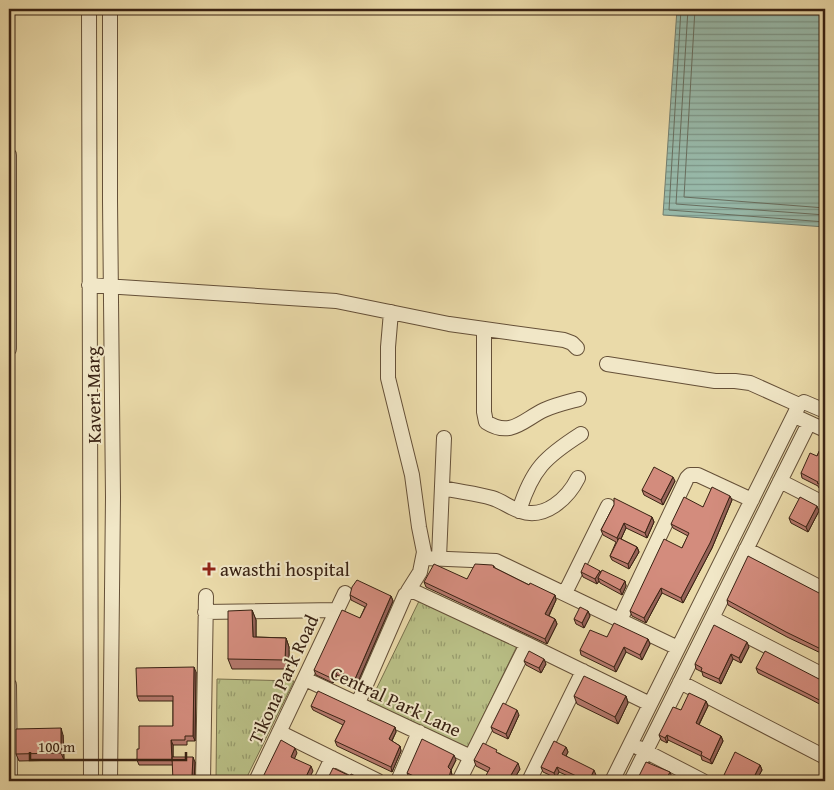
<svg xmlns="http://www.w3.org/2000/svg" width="834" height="790" font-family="'Gentium Book Plus',serif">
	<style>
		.park { fill: url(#park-tufts); stroke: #79704c }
		.water { fill: url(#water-rules); stroke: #727d6e }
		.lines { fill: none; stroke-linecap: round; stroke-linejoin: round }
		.shore { stroke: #686e5f; stroke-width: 1 }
		.minor-casing { stroke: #655038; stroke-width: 16 }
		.minor { stroke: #f1e7c7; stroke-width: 14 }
		.wall { fill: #b5786c; stroke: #392213 }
		.shaded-wall { fill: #946258; stroke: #392213 }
		.building { fill: #d38c7d; stroke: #392213 }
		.poi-dot { fill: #8f2418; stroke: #f1e7c7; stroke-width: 2 }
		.labels { text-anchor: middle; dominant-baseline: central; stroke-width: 4; stroke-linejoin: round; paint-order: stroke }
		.street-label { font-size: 19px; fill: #392213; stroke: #f1e7c7 }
		.poi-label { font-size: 19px; fill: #392213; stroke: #f1e7c7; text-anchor: start }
	</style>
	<defs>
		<pattern id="park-tufts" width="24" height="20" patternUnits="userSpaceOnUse" patternTransform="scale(1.25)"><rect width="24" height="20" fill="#b9bf86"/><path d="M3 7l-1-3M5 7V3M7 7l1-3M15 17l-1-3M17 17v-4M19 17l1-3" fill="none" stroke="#979b6c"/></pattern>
		<pattern id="water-rules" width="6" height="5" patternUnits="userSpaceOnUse" patternTransform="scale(1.25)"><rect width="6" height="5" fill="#98baab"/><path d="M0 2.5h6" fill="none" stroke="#7d978a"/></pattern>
	</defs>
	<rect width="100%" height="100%" fill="#eadaa9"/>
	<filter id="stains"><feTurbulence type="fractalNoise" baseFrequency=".004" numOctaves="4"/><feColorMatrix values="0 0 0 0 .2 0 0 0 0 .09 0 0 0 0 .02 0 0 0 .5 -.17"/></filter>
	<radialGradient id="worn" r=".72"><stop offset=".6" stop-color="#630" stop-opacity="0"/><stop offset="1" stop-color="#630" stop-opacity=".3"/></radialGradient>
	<!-- park -->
	<path class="park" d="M420,599L517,646L467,749L370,702Z
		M217,679L294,681L245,781H216Z"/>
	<!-- water -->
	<path class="water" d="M677,9H825V227L663,215Z"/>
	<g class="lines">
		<!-- shore -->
		<path class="shore" d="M681,9L669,210L825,222
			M688,9L676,204L825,215
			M695,9L684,197L825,208"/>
		<defs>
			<path id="minor" d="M89,9L91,781
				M110,9V201L113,497L110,781
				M9,155V349
				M89,285L336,301L449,324L564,340L572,343L577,348
				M391,312L388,347V378L412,475L419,527L424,552L420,572L408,591
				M484,329V412L486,422C511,438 523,420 544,410C555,405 568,402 579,399
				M607,364L715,381H735L750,383L799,405
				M801,419L825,430
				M780,481L825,504
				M443,488C459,492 476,493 492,498C502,501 510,508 520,511C545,520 568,498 578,478
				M519,511C532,469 545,457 581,434
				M746,549L825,590
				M424,558L496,561L678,648
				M439,558L444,438
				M565,593L608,506
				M205,612L337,610
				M712,618L825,676
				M620,620L687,478L690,475H698L752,500
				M305,679L471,757
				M680,682L825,757
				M9,685L10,781
				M358,703L405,595L411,590L527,644L650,704
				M279,732L378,781
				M639,748L703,781
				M203,781L206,596
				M256,781L345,593
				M321,781L332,758
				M398,781L419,732
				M459,781L527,644
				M529,781L583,671
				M612,781L799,405L804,402L825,411
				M631,781L809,423"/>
		</defs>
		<!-- minor casing -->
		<use href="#minor" class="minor-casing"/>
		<!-- minor -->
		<use href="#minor" class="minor"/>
	</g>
	<!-- wall -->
	<path class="wall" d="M825,439V491L819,488L818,486L802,478L801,473L817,456Z
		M675,481L663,505L644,495L642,490Z
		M732,500L712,548L683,603L662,593L646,623L632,616L630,611L682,548L688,536L673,528L671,524L703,507Z
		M614,505L652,517L654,522L647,538L626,528L621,539L637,547L639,552L629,569L612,560L610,556L616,542L603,535L601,530Z
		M819,511L808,532L791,523L789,518Z
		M494,566L495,568L529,585L555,595L556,600L549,616L555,619L557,624L547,644L426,587L424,582L467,579Z
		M600,571L601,573L625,581L626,586L622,595L600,583L599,581L597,584L583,577L581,572Z
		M825,593V655L787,637L728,605L727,600Z
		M350,595L391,596L393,601L357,684L337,675L333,683L316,675L314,670L360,618L365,607L351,600Z
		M252,610L256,620V637L286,638L289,647V669H232L228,659Z
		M588,611L590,616L584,628L576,624L574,619Z
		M607,637L648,639L650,644L642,660L626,652L616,672L581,655L580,650Z
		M749,647L741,663L733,659L721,684L703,676L702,672L696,669L695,664Z
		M524,661L546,664L541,673L526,665Z
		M756,668L824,680L825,679V707L810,699L758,673Z
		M196,672L195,741H187V745H173V757L195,762L194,780L172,765H139L137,760L139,749L173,726V701H139L137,696Z
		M574,696H626L628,703L618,724L577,704Z
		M706,701L708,706L699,725L721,736L723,741L712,764L702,760L701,756L668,740L667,743L661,740L659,735L681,710Z
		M311,706L395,727L396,732L392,741L400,746L401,751L392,772L337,746L335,741L343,725L313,710Z
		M519,715L508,739L493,732L491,727Z
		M63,735L64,760L19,761L16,754Z
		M566,747L568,752L566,756L596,775L593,781H579L559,772L556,778L543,772L541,767Z
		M499,753L520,769L515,778L488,772L476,766L474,760Z
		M456,760L451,770L452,775L451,780V781H417L409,777L407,773Z
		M760,765L762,770L756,781H729L726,780L724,775Z"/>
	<!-- shaded-wall -->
	<path class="shaded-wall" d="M673,477L675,481L663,505L661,500Z
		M730,496L732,500L712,548L683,603L681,598Z
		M817,506L819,511L808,532L806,527Z
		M652,517L654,522L647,538L645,533Z
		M624,523L626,528L619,543L617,538Z
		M637,547L639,552L629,569L628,564Z
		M600,571L601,575L598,578L599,581L597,584L595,579Z
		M625,581L626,586L622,595L620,590Z
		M661,588L662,593L646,623L644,618Z
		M555,595L556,600L547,619L545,614Z
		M391,596L393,601L357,684L355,679Z
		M252,610L256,620V646L253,637Z
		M588,611L590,616L584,628L582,623Z
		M555,619L557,624L547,644L545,639Z
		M286,638L289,647V669L285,660Z
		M648,639L650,644L642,660L640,655Z
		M747,642L749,647L741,663L739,658Z
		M624,647L626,652L616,672L614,667Z
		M731,654L733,659L721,684L719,679Z
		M544,659L546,664L541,673L539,668Z
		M194,667L196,672L195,741L193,736Z
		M335,670L337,675L333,683L331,678Z
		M626,696L628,703L618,724L615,717Z
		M706,701L708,706L697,728L696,723Z
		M517,710L519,715L508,739L506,734Z
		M395,727L396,732L390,744L389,739Z
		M61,728L63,735L64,760L61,753Z
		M667,735L668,740L667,743L665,738Z
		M721,736L723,741L712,764L710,760Z
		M171,740L173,745V765L172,760Z
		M400,746L401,751L392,772L391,767Z
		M566,747L568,752L564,759L562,754Z
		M295,748L297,753L293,762L291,757Z
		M454,755L456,760L451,770L452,775L451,781L449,777L448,767Z
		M193,757L195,762L194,781L192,776Z
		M518,763L520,769L513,781L511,775Z
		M760,765L762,770L756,781H752Z
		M311,766L313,771L308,781H304Z
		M557,767L559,772L556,778L554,773Z
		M594,770L596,775L593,781H589Z
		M670,772L672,777L669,781H665Z"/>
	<!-- building -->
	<path class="building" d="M825,439V487L817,483L818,482L801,473L810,453L817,456Z
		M654,467L673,477L661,500L642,490Z
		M712,487L730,496L710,543L681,598L661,588L644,618L630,611L664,539L682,548L689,533L671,524L684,497L703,507Z
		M800,497L817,506L806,527L789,518Z
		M614,498L652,517L645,533L624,523L617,538L601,530L614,505Z
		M619,538L637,547L628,564L610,556Z
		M748,556L819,593H825V616L823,621L825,623V651L786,632L727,600Z
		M585,563L600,571L595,579L581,572Z
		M434,564L467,579L475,564L492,565L494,566L493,567L529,585L530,583L555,595L545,614L555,619L545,639L424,582Z
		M602,570L625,581L620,590L598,578Z
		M357,580L391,596L355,679L335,670L331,678L314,670L342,610L360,618L367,604L350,595L352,587Z
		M580,607L588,611L582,623L574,619Z
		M252,610L253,637L286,638L285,660L228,659V611Z
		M614,623L648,639L640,655L624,647L614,667L580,650L590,630L607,637Z
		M714,625L747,642L739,658L731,654L719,679L701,671L702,668L695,664Z
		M529,651L544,659L539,668L524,661Z
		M765,651L819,679L824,680L825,679V703L808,694L756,668Z
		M194,667L193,736H185V740H171L172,760H137V749H139V726H173V696H137L136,668Z
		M584,676L626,696L615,717L574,696Z
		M318,691L395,727L389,739L400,746L391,767L335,741L345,721L311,706Z
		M689,693L706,701L696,723L721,736L710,760L701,755L702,752L675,739L667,735L665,738L659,735L673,707L681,710Z
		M503,703L517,710L506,734L491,727Z
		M61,728V753L16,754V729Z
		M422,739L454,755L448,767L451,770L449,777L451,781H425L407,773Z
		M281,740L295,748L291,757L311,766L304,781H261Z
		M554,741L566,747L562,754L594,770L589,781H587L557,767L554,773L541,767Z
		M483,743L497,750L496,752L518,763L511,775L520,781H483L490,768L474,760Z
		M735,752L760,765L752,781H737L724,775Z
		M172,757H193L192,776L195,781H173Z
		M646,762L670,772L665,781H636L637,780Z
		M333,768L350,776L351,774L366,781H325L327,780Z
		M466,778L474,781H463Z
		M787,778L793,781H785Z"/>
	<!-- markers -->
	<path class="poi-dot" d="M206.5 561.5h5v5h5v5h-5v5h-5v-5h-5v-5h5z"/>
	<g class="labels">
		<!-- street labels -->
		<g class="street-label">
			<text transform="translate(93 395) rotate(-91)">Kaveri Marg</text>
			<text transform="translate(283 679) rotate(-65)">Tikona Park Road</text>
			<text transform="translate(396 701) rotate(25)">Central Park Lane</text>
		</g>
		<!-- poi labels -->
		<g class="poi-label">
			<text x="220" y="569">awasthi hospital</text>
		</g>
	</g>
	<!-- margin -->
	<rect width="834" height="790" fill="none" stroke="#eadaa9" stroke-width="30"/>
	<rect x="10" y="10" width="814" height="770" fill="none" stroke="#392213" stroke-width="2.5"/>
	<rect x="15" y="15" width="804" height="760" fill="none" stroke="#392213"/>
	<!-- scale -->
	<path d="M30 752v8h156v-8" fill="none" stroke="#392213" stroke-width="2.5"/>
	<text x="38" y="752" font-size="15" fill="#392213" stroke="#f1e7c7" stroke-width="4" paint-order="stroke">100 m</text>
	<rect width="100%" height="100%" filter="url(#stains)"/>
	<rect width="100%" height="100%" fill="url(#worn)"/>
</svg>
